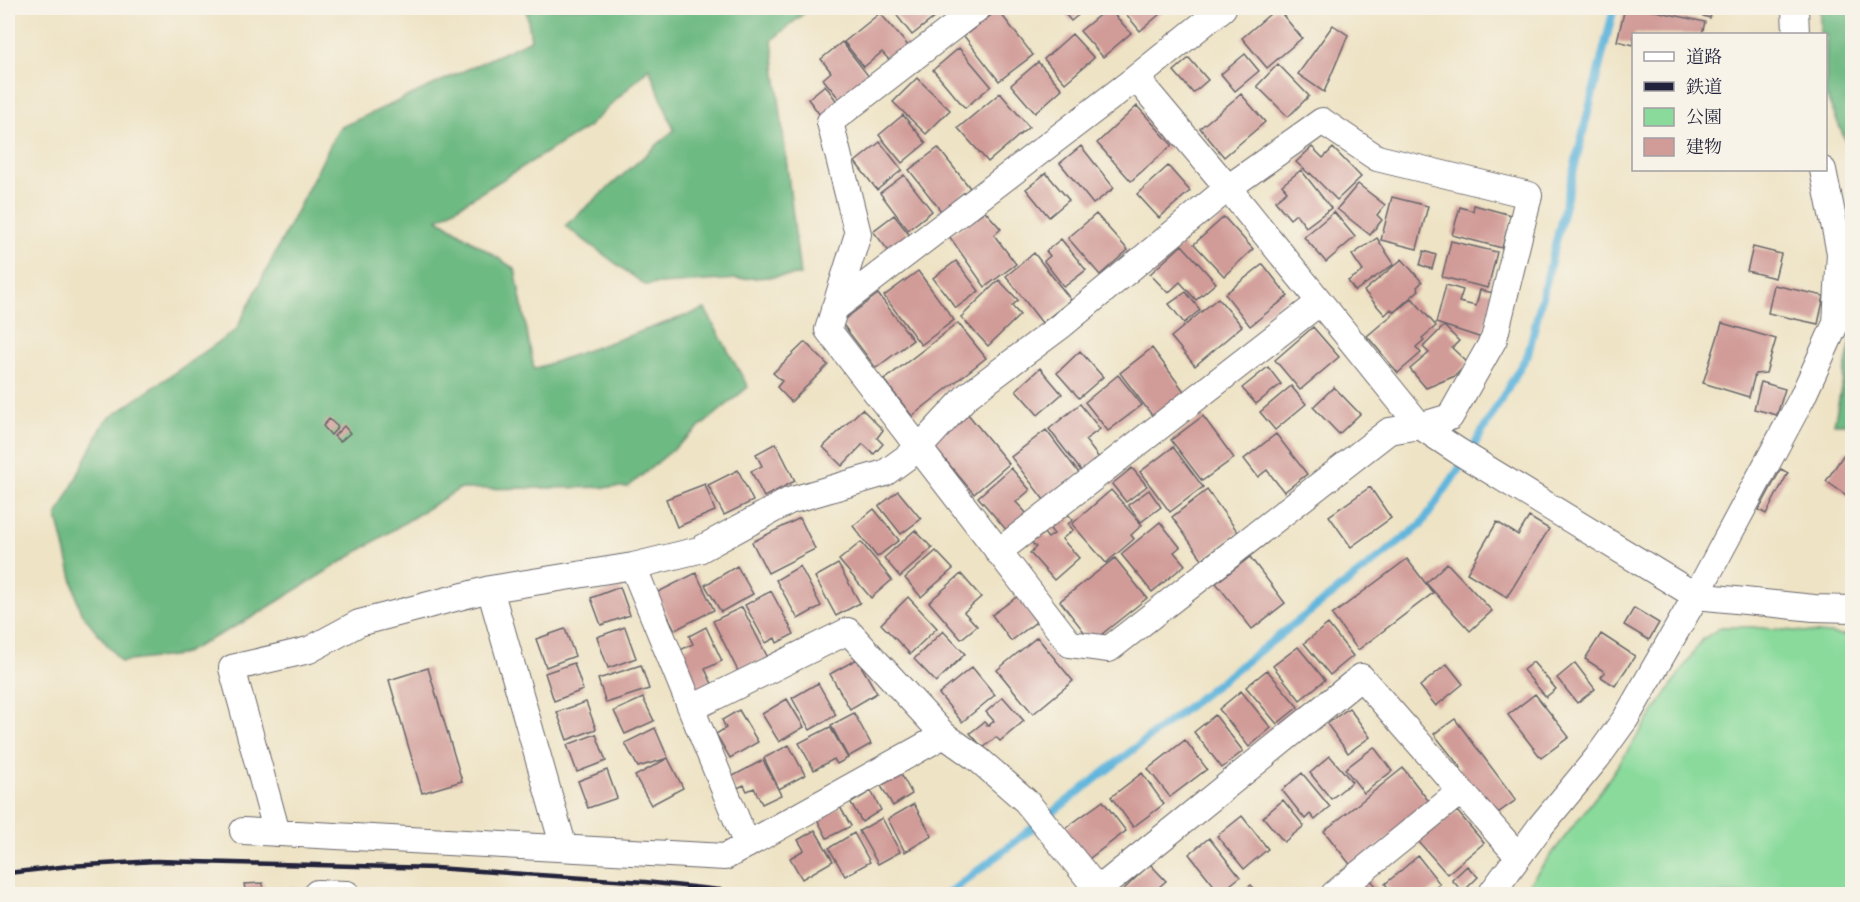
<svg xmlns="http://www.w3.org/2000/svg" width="1860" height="902" font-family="'IM FELL English','Noto Serif JP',serif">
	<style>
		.green { fill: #89da9b; stroke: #567e6b; stroke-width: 1.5 }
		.forest { fill: #6eba83; stroke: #486e5f; stroke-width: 1.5 }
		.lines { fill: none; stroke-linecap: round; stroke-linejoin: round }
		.stream { stroke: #60b5dc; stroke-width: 8 }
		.building { fill: #d19b98 }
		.minor-casing { stroke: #69666b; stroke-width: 28 }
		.minor { stroke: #fff; stroke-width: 26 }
		.rail { stroke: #22223b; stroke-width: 4.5 }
	</style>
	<rect width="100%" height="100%" fill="#f7f3e8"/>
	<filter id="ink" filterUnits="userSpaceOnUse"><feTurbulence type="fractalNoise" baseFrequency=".0167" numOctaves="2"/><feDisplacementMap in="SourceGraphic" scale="12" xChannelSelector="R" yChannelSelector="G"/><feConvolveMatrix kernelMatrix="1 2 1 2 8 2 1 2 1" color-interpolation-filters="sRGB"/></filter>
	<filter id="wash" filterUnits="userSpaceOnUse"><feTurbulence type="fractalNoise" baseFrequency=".008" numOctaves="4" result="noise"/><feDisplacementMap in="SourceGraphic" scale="24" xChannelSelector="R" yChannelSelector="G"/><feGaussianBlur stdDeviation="1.35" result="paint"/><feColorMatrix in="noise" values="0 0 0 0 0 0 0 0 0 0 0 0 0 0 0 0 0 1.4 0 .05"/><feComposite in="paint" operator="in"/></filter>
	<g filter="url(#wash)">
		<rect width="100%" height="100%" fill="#eee3c5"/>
		<!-- green -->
		<path class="green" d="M1721,627H1751L1852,636V894H1521L1604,786L1702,640Z"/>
		<!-- forest -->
		<path class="forest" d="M526,8H810L772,40L800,275L645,285L565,226L674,130L649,68L588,127L438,219L515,269L534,369L705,309L748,387L628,487L459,489L251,618L181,655L121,662L80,611L57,516L105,421L236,330L339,128L531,40Z
			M1820,8H1852V156L1826,95V34H1820Z
			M1852,336V424H1834Z"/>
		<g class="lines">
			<!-- stream -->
			<path class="stream" d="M948,894L1421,525L1469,454L1528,354L1614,8"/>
		</g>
		<g id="blocks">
			<!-- building -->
			<path class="building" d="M891,8H928L935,17L912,35Z
				M1060,8H1087L1071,21Z
				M1108,8L1131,33L1103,57L1080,31Z
				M1121,8H1167L1140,31Z
				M1277,8L1302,38L1267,68L1242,38Z
				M1625,8H1642L1705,22L1702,34H1634V45L1617,41Z
				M1677,8H1713L1710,18Z
				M998,10L1033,55L999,81L964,36Z
				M880,13L910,48L892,63L882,52L864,67L844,42Z
				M1333,25L1348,35L1324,92L1298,74Z
				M1072,34L1094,58L1065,83L1044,59Z
				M842,42L870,78L841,101L823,79L831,72L821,59Z
				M959,48L991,86L965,108L933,70Z
				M1245,54L1259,71L1235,91L1221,74Z
				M1189,58L1208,80L1193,93L1174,71Z
				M1038,62L1062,89L1035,113L1011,85Z
				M1278,64L1309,96L1288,117L1257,86Z
				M917,78L950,110L926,134L893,102Z
				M825,85L840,106L823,119L808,99Z
				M1000,93L1029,127L988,162L958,128Z
				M1241,94L1265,122L1224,157L1200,128Z
				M1137,106L1172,145L1131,181L1097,143Z
				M903,115L926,143L902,163L879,135Z
				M880,142L902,170L877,190L855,162Z
				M1081,146L1114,188L1093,204L1060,163Z
				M1312,147L1323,158L1333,148L1361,177L1337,200L1310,173L1309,174L1296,162Z
				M938,148L970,188L941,211L909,170Z
				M1168,166L1190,191L1159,218L1137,194Z
				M1301,170L1331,208L1306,227L1296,214L1290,219L1275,201L1287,191L1282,185Z
				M1046,173L1069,200L1049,217L1026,189Z
				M904,175L932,211L908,230L880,193Z
				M1358,184L1385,205L1377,215L1382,220L1370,235L1337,209Z
				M1392,197L1428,206L1417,249L1381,240Z
				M1474,205L1511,215L1502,248L1452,235L1460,207L1473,211Z
				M985,211L1001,229L994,235L1016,264L985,287L949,236Z
				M1334,212L1355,237L1326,262L1304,237Z
				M1096,214L1128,250L1100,275L1068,238Z
				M894,215L911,237L891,254L873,231Z
				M1224,217L1253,249L1224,276L1194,244Z
				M1377,238L1394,264L1355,291L1348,281L1363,271L1352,255Z
				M1061,239L1086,270L1064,287L1044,261L1050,256L1046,251Z
				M1451,241L1497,252L1488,288L1442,277Z
				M1182,245L1216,283L1196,300L1180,282L1168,293L1150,274Z
				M1753,247L1781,254L1775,278L1747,271Z
				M1424,251L1436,255L1432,269L1420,265Z
				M1034,253L1071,300L1042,323L1006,276Z
				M1402,259L1422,282L1417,287L1419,290L1394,312L1391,309L1385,315L1364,291Z
				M956,261L979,291L956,308L933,278Z
				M1263,264L1288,296L1250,326L1225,294Z
				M918,271L954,320L921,345L884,296Z
				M999,280L1018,300L1012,306L1020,315L988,346L961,317Z
				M1446,285L1463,290L1459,302L1476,306L1480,290L1494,293L1482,338L1436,323Z
				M1774,285L1824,296L1818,324L1768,313Z
				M1186,292L1200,310L1184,323L1169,304Z
				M878,294L913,340L876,368L841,322Z
				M1218,298L1242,326L1195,366L1171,337Z
				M1412,298L1436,326L1422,338L1424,340L1416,347L1421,353L1398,373L1367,336Z
				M958,323L986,358L912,416L884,380Z
				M1722,323L1776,339L1766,373L1755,374L1749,397L1703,383Z
				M1444,326L1459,341L1452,348L1468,363L1455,376L1426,388L1410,369L1429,353L1423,347Z
				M1313,327L1339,357L1300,390L1275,360Z
				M805,342L828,365L791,402L777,387L782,381L773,373Z
				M1152,348L1186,394L1154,418L1120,373Z
				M1080,351L1103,377L1079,398L1057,373Z
				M1268,367L1281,384L1256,404L1242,388Z
				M1040,368L1062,394L1038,415L1016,390Z
				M1118,375L1142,405L1108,431L1085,402Z
				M1761,382L1785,389L1777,415L1754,409Z
				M1291,386L1306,404L1275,430L1260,412Z
				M1334,387L1360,414L1339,434L1313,407Z
				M1080,404L1100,429L1085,440L1099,458L1082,472L1049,429Z
				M862,409L883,430L877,438L883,444L874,454L863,444L842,466L823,447Z
				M967,413L1009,464L974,494L931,443Z
				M1203,416L1234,458L1202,481L1171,440Z
				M329,419L338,427L331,435L323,426Z
				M344,426L350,433L340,442L334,436Z
				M1046,430L1079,473L1044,500L1011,457Z
				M1276,434L1307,474L1284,492L1267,470L1258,477L1244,459Z
				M776,443L795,481L764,497L751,471L762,466L756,454Z
				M1173,447L1203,487L1170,512L1140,472Z
				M1846,451L1852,455V499L1826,481Z
				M1011,468L1030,490L1016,502L1029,516L1009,533L978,497Z
				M1132,468L1147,486L1126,502L1112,484Z
				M1781,469L1788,473L1766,514L1759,510Z
				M738,470L753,501L724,515L708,485Z
				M705,484L715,511L677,527L666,499Z
				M1370,487L1391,518L1351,547L1329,516Z
				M1111,490L1142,525L1131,535L1134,539L1106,563L1072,524Z
				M1149,490L1161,507L1141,522L1128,505Z
				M1207,490L1238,532L1202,559L1172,517Z
				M898,491L921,519L901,534L879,506Z
				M874,509L899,540L877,557L853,526Z
				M1064,510L1073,520L1068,524L1073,530L1062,539L1079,558L1054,580L1030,553L1036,547L1032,543L1044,533L1048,538L1054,534L1047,525Z
				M1529,517L1549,529L1507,597L1467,573L1497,522L1518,535Z
				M800,518L815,549L768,573L752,542Z
				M1160,522L1180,547L1174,552L1185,565L1152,592L1121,554Z
				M915,530L932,548L900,577L884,558Z
				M861,542L892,580L871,598L839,560Z
				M936,551L953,569L921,597L905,578Z
				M1250,557L1285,603L1252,629L1216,583Z
				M1115,558L1147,598L1092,642L1060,601Z
				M1407,559L1433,593L1358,650L1332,615Z
				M1447,563L1492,611L1470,631L1426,583Z
				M838,564L860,603L836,616L815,577Z
				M737,566L753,594L721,612L705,585Z
				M800,566L821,606L798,619L776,580Z
				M696,573L714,610L675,630L656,593Z
				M961,574L981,597L964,612L977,626L961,639L929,602Z
				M620,587L630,615L601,625L591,598Z
				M771,591L794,634L777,643L775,638L766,643L745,605Z
				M1018,596L1036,622L1011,641L992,615Z
				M908,597L937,628L910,654L881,624Z
				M742,607L768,658L739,673L713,621Z
				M1634,608L1659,623L1649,640L1624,625Z
				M1328,624L1353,656L1330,675L1304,643Z
				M625,627L636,658L608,668L597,637Z
				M706,627L722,661L705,669L713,686L693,695L674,653L693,644L689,636Z
				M565,629L575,656L546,667L536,639Z
				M943,631L965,654L936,682L914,659Z
				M1601,634L1635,656L1615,686L1601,677L1605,672L1585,659Z
				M1037,637L1073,681L1033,714L997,670Z
				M1298,647L1325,680L1300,700L1273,666Z
				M857,659L877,693L850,709L830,674Z
				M1533,662L1556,689L1546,697L1523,670Z
				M574,663L583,690L554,701L545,673Z
				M1575,663L1595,689L1577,703L1557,678Z
				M1447,664L1463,684L1436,706L1420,686Z
				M641,665L649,689L606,703L598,679Z
				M972,667L995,695L962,722L939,694Z
				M428,668L462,781L422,793L389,680Z
				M1267,670L1298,707L1277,724L1246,687Z
				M818,683L836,715L810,730L792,698Z
				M1241,691L1271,728L1249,747L1219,709Z
				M1535,694L1569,737L1541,758L1508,715Z
				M1003,697L1024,721L1000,741L996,737L983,748L970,733L984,722L988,726L994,721L986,712Z
				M643,698L654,721L625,734L614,711Z
				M787,699L804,727L779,742L762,714Z
				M586,702L596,729L567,740L557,712Z
				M1349,708L1370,737L1348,753L1327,724Z
				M739,710L758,742L730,758L716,734L726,728L722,720Z
				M854,713L871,744L848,757L831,725Z
				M1215,715L1243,751L1222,768L1194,732Z
				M1455,719L1516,800L1492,817L1456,771L1461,768L1434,734Z
				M830,727L848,758L837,764L834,759L814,770L799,743Z
				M655,728L668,758L638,767L625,743Z
				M596,734L606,761L577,772L567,745Z
				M1185,740L1207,769L1170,797L1148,769Z
				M789,745L805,775L779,789L764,758Z
				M1374,747L1392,771L1364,793L1345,769Z
				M1330,756L1352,782L1331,799L1310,773Z
				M668,758L683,788L651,805L635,776Z
				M763,760L781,795L762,804L754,788L747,791L744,785L735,789L729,778Z
				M1403,768L1431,804L1352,867L1324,831Z
				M607,770L617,798L588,808L578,781Z
				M1142,773L1164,804L1133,827L1111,797Z
				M1302,773L1330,807L1315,820L1310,814L1305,819L1282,790Z
				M901,774L912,794L893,806L881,786Z
				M871,791L881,810L862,822L851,803Z
				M1283,800L1304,826L1284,842L1263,817Z
				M1103,801L1126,831L1086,861L1063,830Z
				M914,804L932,836L905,852L888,819Z
				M840,807L851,826L827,838L817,819Z
				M1457,811L1484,843L1447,874L1419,842Z
				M1242,816L1268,849L1244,869L1217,836Z
				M882,818L900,852L878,864L859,831Z
				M815,830L833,861L802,879L790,858L804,850L798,840Z
				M854,833L870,862L845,876L829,848Z
				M1209,838L1240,877L1220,893L1189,854Z
				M1418,856L1440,884L1427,894H1394L1385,884Z
				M1150,864L1166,881L1151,894H1124L1121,892Z
				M1467,866L1478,877L1463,892L1452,880Z
				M1369,878L1383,894H1349Z
				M263,883V890L295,888V894H246L244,884Z
				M1251,885L1259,894H1239Z"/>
		</g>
	</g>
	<g filter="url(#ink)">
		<use href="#blocks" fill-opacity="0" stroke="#69666b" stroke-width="1.5"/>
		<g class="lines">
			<defs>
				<path id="minor" d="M1795,8L1796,34
					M1136,78L1228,188L1420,426L1458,451L1696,596L1814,608L1852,609
					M834,309L1136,78L1223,8
					M998,552L1320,302
					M633,566L747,845
					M490,589L564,848
					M692,708L848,631L944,735L979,760L1026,801L1098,890
					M243,831L725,857L944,735
					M277,833L232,668L309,650L359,623L490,589L633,566L699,550L789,501L885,473L918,449L967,396L1062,325L1228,188L1322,121L1377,158L1529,195L1494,339L1450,417L1420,426L1389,431L1109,649L1070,644L828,330L858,234L830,122L978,8
					M317,894V893L347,894
					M1102,894L1098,890L1361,677L1518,856
					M1334,894L1461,791
					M1491,894L1540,827L1597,758L1626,718L1696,596L1802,398L1836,323L1840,253L1823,170"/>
			</defs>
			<!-- minor casing -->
			<use href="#minor" class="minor-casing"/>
			<!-- minor -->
			<use href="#minor" class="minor"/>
			<!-- rail -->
			<path class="rail" d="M8,873L69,866L156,861L435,868L645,882L758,894"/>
		</g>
	</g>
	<!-- margin -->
	<rect width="1860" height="902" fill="none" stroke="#f7f3e8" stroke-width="30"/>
	<!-- legend -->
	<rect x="1632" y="33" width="195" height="138" fill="#f7f3e8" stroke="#a29fa3" stroke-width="1.5"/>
	<rect x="1644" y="52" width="30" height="9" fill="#ffffff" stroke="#a29fa3" stroke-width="1.5"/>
	<text x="1686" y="63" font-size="18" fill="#22223b">道路</text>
	<rect x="1644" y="82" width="30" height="9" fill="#22223b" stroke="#a29fa3" stroke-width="1.5"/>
	<text x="1686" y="93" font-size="18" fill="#22223b">鉄道</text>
	<rect x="1644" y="108" width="30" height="18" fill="#89da9b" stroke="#a29fa3" stroke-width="1.5"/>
	<text x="1686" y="123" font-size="18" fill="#22223b">公園</text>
	<rect x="1644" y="138" width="30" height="18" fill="#d19b98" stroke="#a29fa3" stroke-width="1.5"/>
	<text x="1686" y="153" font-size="18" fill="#22223b">建物</text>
</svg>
